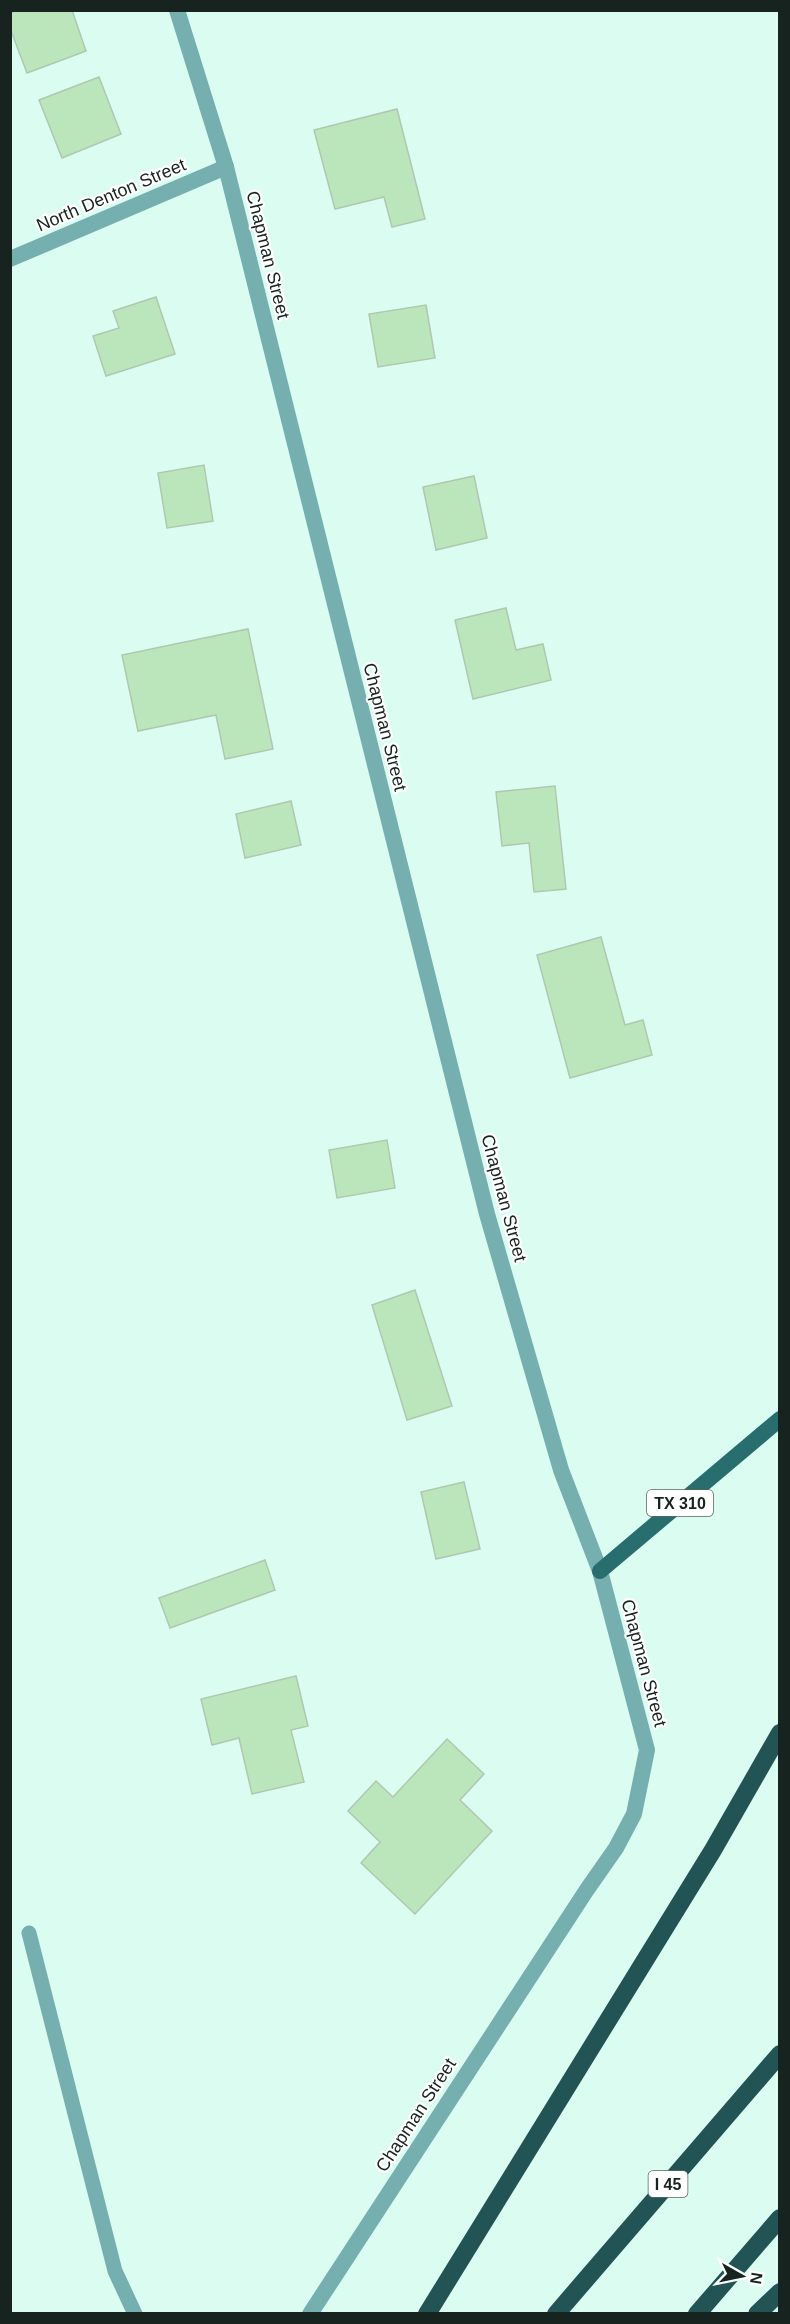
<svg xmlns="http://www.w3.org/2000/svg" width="790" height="2324" font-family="Helvetica,sans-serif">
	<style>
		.building { fill: #bbe6bb; stroke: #b1c7b1; stroke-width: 1.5 }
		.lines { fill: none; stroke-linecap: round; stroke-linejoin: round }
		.service { stroke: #76afb0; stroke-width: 15 }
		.minor { stroke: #76afb0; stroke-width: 16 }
		.tertiary { stroke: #76afb0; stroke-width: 16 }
		.primary { stroke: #296e6f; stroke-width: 16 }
		.motorway { stroke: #225455; stroke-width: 18 }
		.labels { text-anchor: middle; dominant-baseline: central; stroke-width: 4.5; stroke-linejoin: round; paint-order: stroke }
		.shield { fill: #fff; stroke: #5c6562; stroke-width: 1.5 }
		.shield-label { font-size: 16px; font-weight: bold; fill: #16231e }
		.street-label { font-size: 18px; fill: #16231e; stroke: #fff }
	</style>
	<rect width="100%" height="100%" fill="#dbfcf0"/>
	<!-- building -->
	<path class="building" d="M17,10H72L86,51L27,73L10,28V13Z
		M99,77L121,134L62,158L39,100Z
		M397,109L425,219L392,227L384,197L335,209L314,130Z
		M156,297L175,354L106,376L93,336L119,328L113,311Z
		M426,305L435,358L378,367L369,314Z
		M204,465L213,521L167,528L158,473Z
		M474,476L487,538L436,550L423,487Z
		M506,608L516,650L543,644L551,680L473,699L455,620Z
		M248,629L273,749L225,759L216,715L138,731L122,655Z
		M555,786L566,889L534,892L529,843L502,846L496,792Z
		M291,801L301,845L245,858L236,814Z
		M601,937L625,1025L643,1020L652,1055L570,1078L537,955Z
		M387,1140L395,1188L337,1198L329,1150Z
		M415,1290L452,1406L407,1420L372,1305Z
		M464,1482L480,1549L436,1559L421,1492Z
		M265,1560L275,1590L170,1628L159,1598Z
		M296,1676L308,1726L291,1730L304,1782L252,1794L239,1738L212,1745L201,1699Z
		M447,1739L484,1774L460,1800L492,1831L415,1914L361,1863L380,1842L348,1811L376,1781L393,1797Z"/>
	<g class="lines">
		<!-- service -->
		<path class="service" d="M29,1933L115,2271L135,2314"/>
		<!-- minor -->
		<path class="minor" d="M10,259L226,167"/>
		<!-- tertiary -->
		<path class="tertiary" d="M177,10L226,167L487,1214L561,1470L600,1571L647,1750L634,1814L616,1848L586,1891L310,2314"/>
		<!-- primary -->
		<path class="primary" d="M600,1571L780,1419"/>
		<!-- motorway -->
		<path class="motorway" d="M427,2314L713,1850L780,1733
			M556,2314L780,2054
			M697,2314L780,2218
			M757,2314L780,2292"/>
	</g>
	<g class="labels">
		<!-- shield labels -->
		<g class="shield">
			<rect x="647" y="1490" width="66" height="26" rx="4.5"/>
			<rect x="648.5" y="2171" width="39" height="26" rx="4.5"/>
		</g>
		<g class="shield-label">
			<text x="680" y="1503">TX 310</text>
			<text x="668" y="2184">I 45</text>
		</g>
		<!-- street labels -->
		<g class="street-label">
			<text transform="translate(111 195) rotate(-23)">North Denton Street</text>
			<text transform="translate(268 255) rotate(76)">Chapman Street</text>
			<text transform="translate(385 727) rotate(76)">Chapman Street</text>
			<text transform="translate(504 1198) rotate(75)">Chapman Street</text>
			<text transform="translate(644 1663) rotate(75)">Chapman Street</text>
			<text transform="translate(416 2115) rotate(-57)">Chapman Street</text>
		</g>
	</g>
	<!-- border -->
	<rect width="790" height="2324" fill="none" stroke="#16231e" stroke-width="24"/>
	<!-- north arrow -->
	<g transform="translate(742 2276) rotate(99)" stroke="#ffffff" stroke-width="4.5" paint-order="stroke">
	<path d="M0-4.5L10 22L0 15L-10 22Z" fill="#16231e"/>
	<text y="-9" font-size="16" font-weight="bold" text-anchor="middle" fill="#16231e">N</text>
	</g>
</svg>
